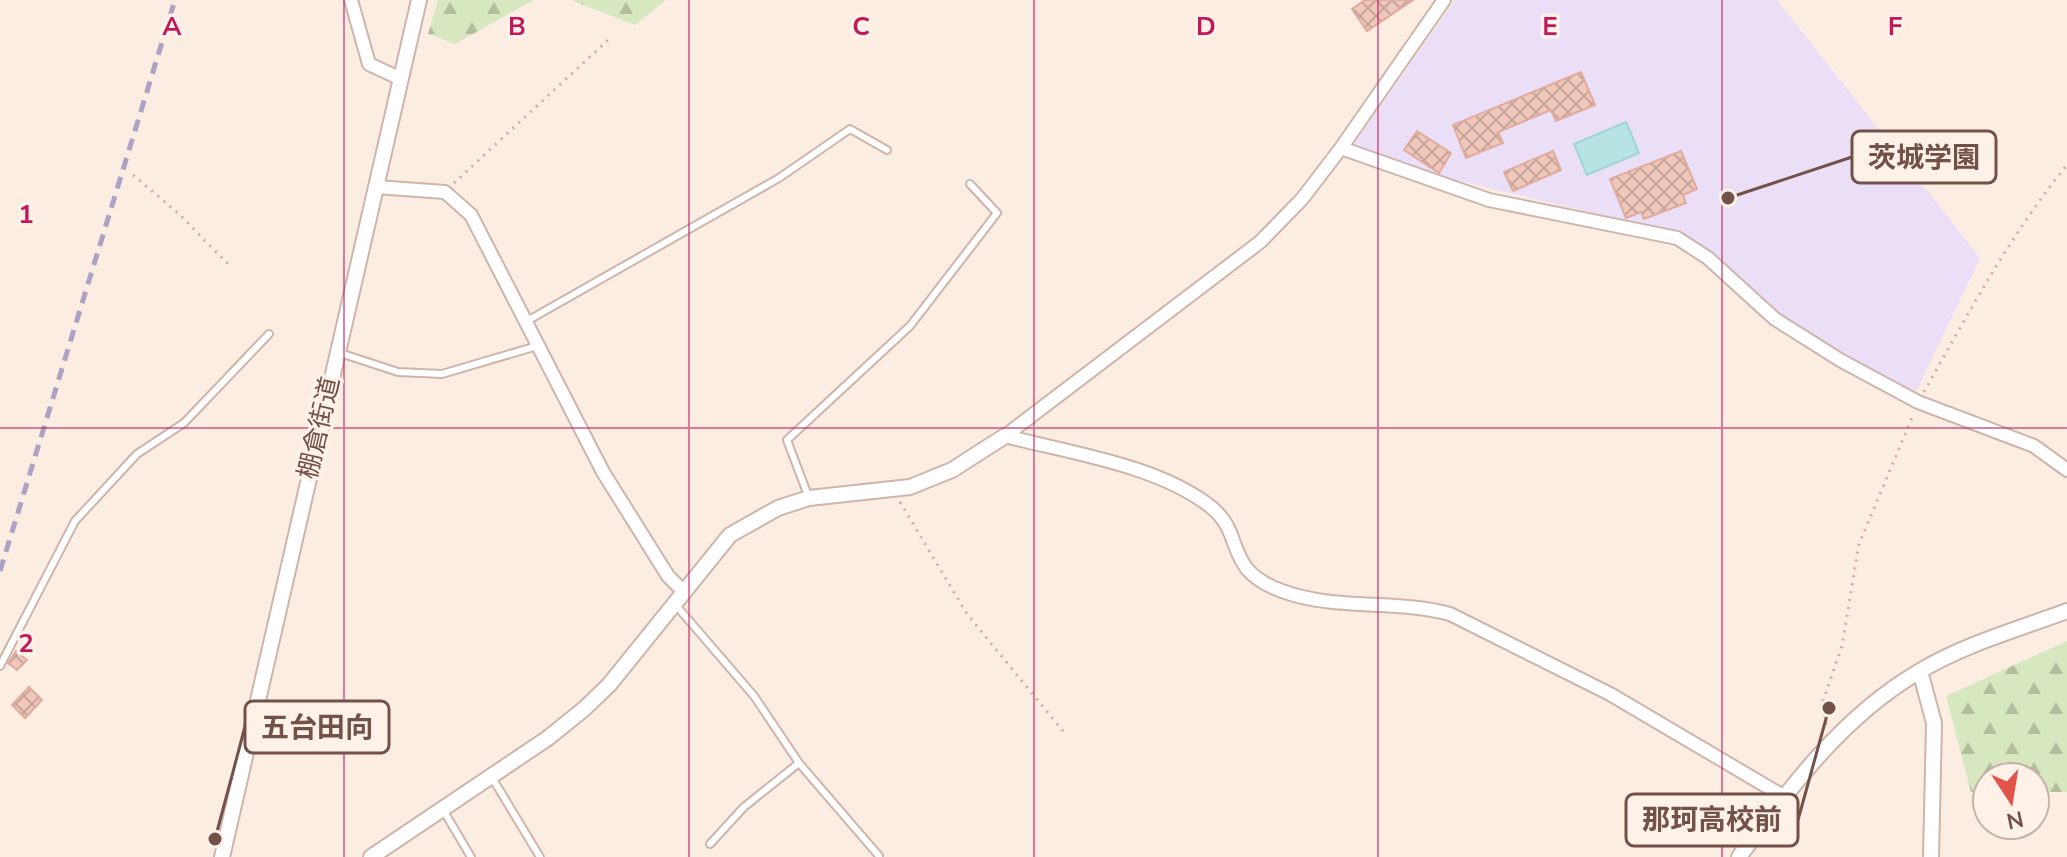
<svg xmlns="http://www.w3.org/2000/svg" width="2067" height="857" font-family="'Nunito Sans','Noto Sans JP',sans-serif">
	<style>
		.education { fill: #eadff7 }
		.forest { fill: url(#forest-firs) }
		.water { fill: #b7e4e3; stroke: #9ed5d4; stroke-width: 2 }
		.building { fill: url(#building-cross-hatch); stroke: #e2aa9c; stroke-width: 2 }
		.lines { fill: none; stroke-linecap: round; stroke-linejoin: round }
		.service-casing { stroke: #ceb5ac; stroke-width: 10 }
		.minor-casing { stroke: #ceb5ac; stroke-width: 16 }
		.tertiary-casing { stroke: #ceb5ac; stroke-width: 18 }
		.path { stroke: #d4aa9e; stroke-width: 3; stroke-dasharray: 2 6; stroke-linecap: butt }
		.service { stroke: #fff; stroke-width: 6 }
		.minor { stroke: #fff; stroke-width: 12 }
		.tertiary { stroke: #fff; stroke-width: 14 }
		.rail { stroke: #aea2c4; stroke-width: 5; stroke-dasharray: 12 8; stroke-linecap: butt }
		.grid { fill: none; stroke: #c2185b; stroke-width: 2; stroke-opacity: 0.55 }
		.labels { text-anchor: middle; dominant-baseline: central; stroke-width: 7; stroke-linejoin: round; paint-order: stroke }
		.street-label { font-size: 26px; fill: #725149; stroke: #fef2e8 }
		.grid-label { font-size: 26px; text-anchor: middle; font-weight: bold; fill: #c2185b; stroke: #fef2e8; stroke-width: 7; stroke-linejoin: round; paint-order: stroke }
		.leader { fill: none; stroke: #725149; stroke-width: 3 }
		.callout-dot { fill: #725149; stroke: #fef2e8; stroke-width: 3 }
		.callout { fill: #fef2e8; stroke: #725149; stroke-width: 3 }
		.callout-label { font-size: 28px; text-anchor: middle; font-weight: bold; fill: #725149 }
	</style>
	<defs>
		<pattern id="forest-firs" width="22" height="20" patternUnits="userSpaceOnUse" patternTransform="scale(2)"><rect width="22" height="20" fill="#d7e8c1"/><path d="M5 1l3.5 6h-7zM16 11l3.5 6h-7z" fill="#b3be9f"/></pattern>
		<pattern id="building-cross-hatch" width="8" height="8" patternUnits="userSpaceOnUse" patternTransform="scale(2)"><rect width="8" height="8" fill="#f0c7bb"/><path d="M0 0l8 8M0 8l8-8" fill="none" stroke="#c7a49a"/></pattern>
	</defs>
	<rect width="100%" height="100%" fill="#fbede2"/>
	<!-- education -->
	<path class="education" d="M1455,0H1777L1980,258L1916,392L1859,365L1794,323L1736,278L1710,250L1674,232L1446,178L1353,145Z"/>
	<!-- forest -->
	<path class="forest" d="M438,0H534L455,44L428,34Z
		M571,0H666L635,25Z
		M2067,641V792H2035V777H1987V792H1971L1946,696Z"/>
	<!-- water -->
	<path class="water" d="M1626,122L1639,153L1587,175L1574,144Z"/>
	<!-- building -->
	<path class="building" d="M1365,0H1413L1367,31L1352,9Z
		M1581,72L1595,105L1556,121L1551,110L1498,132L1503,143L1466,158L1453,125Z
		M1417,131L1451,153L1439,173L1404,150Z
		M1553,151L1561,170L1513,191L1504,172Z
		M1681,151L1697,189L1683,195L1686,203L1644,219L1641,212L1626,218L1610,179Z
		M16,651L27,660L17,670L8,663Z
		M29,687L42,700L25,718L12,705Z"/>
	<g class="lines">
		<defs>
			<path id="service" d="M527,321L779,178L850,129L887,150
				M340,353L398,372L442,374L537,346
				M809,498L787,440L910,326L997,213L970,184
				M674,603L754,696L799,763L879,856
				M0,666L75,521L137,454L184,423L269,334
				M491,776L540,857
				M442,808L471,857
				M710,844L744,807L799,763"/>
			<path id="minor" d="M351,0L369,64L401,79
				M1341,148L1489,200L1677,238L1708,258L1775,319L1840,360L1918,402L2034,446L2067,470
				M376,187L445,192L471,215L603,472L668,576L683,591
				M1005,436C1070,453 1158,465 1211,507C1246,535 1222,569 1282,591C1336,611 1395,599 1450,614L1610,694L1783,796
				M1005,436L1260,242L1302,199L1341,148L1444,0"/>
			<path id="tertiary" d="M1920,671L1934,723L1931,857
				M222,857L419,0
				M371,857L548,738L584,709L609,685L730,535L778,508L809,498L910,487L952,470L1005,436
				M1739,857C1791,786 1843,716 1920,671C1965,644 2019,629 2067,611"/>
		</defs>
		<!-- service casing -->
		<use href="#service" class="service-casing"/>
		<!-- minor casing -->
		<use href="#minor" class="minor-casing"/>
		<!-- tertiary casing -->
		<use href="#tertiary" class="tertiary-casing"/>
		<!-- path -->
		<path class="path" d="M133,175L179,214L230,266
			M454,183L608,40
			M1924,392C1968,314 2010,235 2067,165
			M900,502L967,614L1067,736
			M1826,725L1823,701L1842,646L1859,544L1914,413"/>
		<!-- service -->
		<use href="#service" class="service"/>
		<!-- minor -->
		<use href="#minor" class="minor"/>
		<!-- tertiary -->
		<use href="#tertiary" class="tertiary"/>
		<!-- rail -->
		<path class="rail" d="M0,571L175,0"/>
	</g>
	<!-- grid -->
	<path class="grid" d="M344,0V857M689,0V857M1034,0V857M1378,0V857M1722,0V857M0,428H2067"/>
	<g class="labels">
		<!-- street labels -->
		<g class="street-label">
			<text transform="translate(319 428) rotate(-77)">棚倉街道</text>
		</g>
	</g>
	<g class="grid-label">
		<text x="172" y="35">A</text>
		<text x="517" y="35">B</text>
		<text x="861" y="35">C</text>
		<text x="1206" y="35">D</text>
		<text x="1550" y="35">E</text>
		<text x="1895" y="35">F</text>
		<text x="26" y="223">1</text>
		<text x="26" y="652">2</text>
	</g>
	<!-- callouts -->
	<path class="leader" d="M1728 198L1852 157M215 839L245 727M1829 708L1798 820"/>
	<g class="callout-dot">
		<circle cx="1728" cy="198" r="8"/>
		<circle cx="215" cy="839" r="8"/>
		<circle cx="1829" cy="708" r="8"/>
	</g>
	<g class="callout">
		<rect x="1852" y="131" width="144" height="52" rx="8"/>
		<rect x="245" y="701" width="144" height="52" rx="8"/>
		<rect x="1626" y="794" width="172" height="52" rx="8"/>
	</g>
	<g class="callout-label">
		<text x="1924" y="167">茨城学園</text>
		<text x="317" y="737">五台田向</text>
		<text x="1712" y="829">那珂高校前</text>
	</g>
	<!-- north arrow -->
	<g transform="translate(2011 801) rotate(168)"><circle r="38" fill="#fef2e8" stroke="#c6b2a8" stroke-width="2"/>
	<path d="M0-6L14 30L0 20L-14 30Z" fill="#e2534b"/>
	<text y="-12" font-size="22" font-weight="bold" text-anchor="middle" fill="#725149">N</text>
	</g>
</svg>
